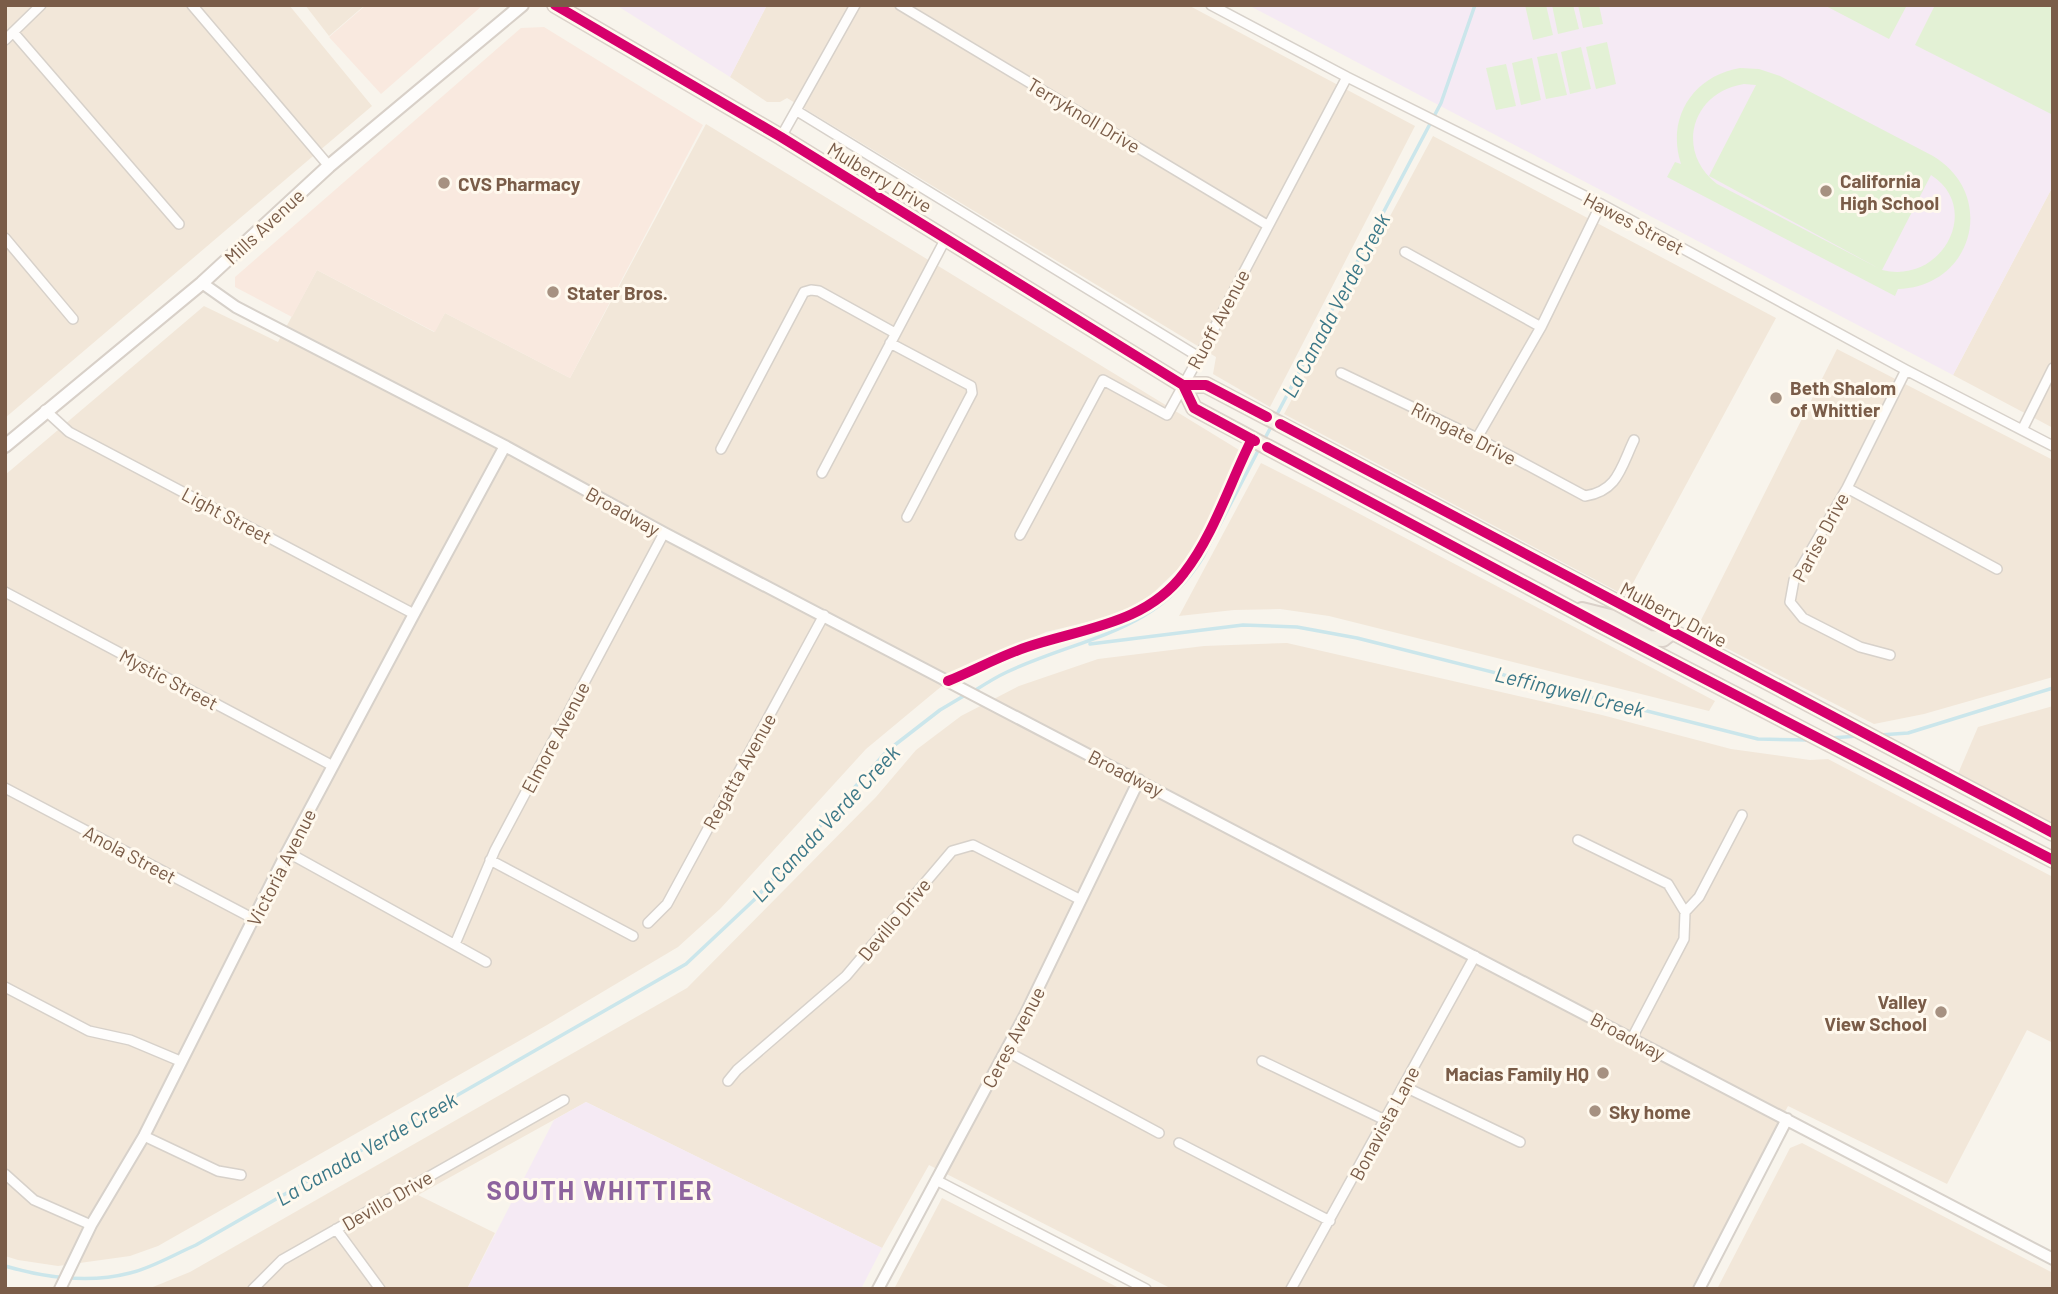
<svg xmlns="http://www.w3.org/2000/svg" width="2058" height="1294" font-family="Barlow,sans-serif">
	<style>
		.residential { fill: #f2e7d9 }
		.commercial { fill: #f9e9df }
		.education { fill: #f5eaf4 }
		.green { fill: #e3f1d5; fill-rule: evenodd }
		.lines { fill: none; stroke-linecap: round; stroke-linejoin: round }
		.stream { stroke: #cbe6eb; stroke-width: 3.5 }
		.minor-casing { stroke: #d7d1ca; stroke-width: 12 }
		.tertiary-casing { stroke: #d7d1ca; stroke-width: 14 }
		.secondary-casing { stroke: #d8d0c8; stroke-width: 16 }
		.primary-casing { stroke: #dad1c9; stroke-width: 18 }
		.minor { stroke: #fefdfc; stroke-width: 9 }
		.tertiary { stroke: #fefdfc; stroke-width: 10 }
		.secondary { stroke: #fefdfc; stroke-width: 12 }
		.primary { stroke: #f3eee5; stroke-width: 14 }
		.cycleway-casing { stroke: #fff9ee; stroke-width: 15 }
		.cycleway { stroke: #d6006c; stroke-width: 10 }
		.poi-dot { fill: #a69181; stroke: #fff9ee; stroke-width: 2.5 }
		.labels { text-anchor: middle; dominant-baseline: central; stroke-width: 6; stroke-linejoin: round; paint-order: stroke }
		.street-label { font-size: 19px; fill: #7a5c48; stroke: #fff9ee }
		.poi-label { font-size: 19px; font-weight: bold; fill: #7a5c48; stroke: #fff9ee; text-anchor: start }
		.water-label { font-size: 21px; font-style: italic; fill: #3c7888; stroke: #fff9ee }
		.district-label { font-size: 26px; font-weight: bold; letter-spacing: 2px; fill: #8d639e; stroke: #fff9ee }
	</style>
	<rect width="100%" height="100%" fill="#f8f4ec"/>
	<!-- residential -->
	<path class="residential" d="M5,5H289L372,106L5,418Z
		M305,5H365L329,36Z
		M767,5H1188L1415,126L1270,407L1213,374L1216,357L787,98L780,102H767L730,77Z
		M706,124L1244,453L1198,539L1179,568L1151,595L1120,614L1046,632L966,667L937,690L866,749L720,909L678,947L547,1025L158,1246L130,1256L58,1266L18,1260L5,1256V475L204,306L278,342L317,270L434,332L445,313L570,378Z
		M1433,136L1776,318L1626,596L1284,414Z
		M2053,186V428L1953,375Z
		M1837,349L2053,460V677L1924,714L1874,724L1695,632Z
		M1261,463L1320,493L1715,701L1709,711L1329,616L1280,609L1234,610L1179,616Z
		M1287,643L1602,715L1731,749L1810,760L1828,759L2053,877V1043L2027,1030L1947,1184L1788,1106L1691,1289H1172L929,1165L882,1248L586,1102L418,1195L495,1233L467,1289H148L190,1272L687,988L876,797L916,750L961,716L1019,686L1098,659L1204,646Z
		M2053,706V823L1957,776L1978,727Z
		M1802,1143L2053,1273V1289H1717L1790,1148Z
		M942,1198L1121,1289H894Z"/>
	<!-- commercial -->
	<path class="commercial" d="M366,5H483L381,94L329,37Z
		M544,27L703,125L570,378L445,313L435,332L317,270L292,317L235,287V277L521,28Z"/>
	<!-- education -->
	<path class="education" d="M616,5H767L730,77Z
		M1248,5H2053V186L1953,375Z
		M586,1102L882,1248L861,1289H467L554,1120Z"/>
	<!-- green -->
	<path class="green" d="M1525,5H1546L1553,35L1533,40Z
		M1552,5H1573L1579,29L1558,34Z
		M1578,5H1599L1603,24L1583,28Z
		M1824,5H1907L1889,39Z
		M1935,5H2053V115L1915,45Z
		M1607,42L1616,84L1596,89L1586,47Z
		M1581,47L1591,89L1570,94L1561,52Z
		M1557,53L1567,95L1546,99L1537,57Z
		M1532,58L1541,100L1521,105L1512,63Z
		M1506,64L1516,106L1496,110L1486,68Z
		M1740,68L1759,69L1780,76L1933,156C1998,195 1973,287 1898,289L1895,296L1667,177L1675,162L1681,164C1666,118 1693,76 1740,68ZM1744,84L1756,85L1709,176L1880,269L1717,184C1675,152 1691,92 1744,84ZM1931,175C1983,208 1942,285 1882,270Z"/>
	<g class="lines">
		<!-- stream -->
		<path class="stream" d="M1275,418L1441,103L1475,5
			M1264,440L1272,425
			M1090,644L1243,625L1297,627L1357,638L1758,739L1809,740
			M974,691C985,684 996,677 1007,672C1081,637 1156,634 1203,557L1260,447
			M1880,735L1908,733L2053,688
			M1831,738L1858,736
			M5,1266C46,1278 88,1284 130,1273C152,1268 175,1254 196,1245L686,964L754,900L887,751L940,710L967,694"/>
		<defs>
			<path id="minor" d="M192,5L329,166
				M900,5L1267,225
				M1211,5L1347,77L1601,204L1906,370L2053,446
				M13,32L179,224
				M5,40L41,5
				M797,111L1199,357
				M781,137L855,5
				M5,238L73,319
				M1405,252L1541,327
				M890,343L971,386L972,393L907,517
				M1341,373L1477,438L1585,496C1618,491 1621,467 1634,440
				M45,410L69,432L414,614
				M2022,430L2053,368
				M1477,438L1541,327L1601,204
				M721,449L804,292L811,290L819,291L895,333
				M822,473L946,238
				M1847,488L1997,569
				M1020,535L1103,380L1167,415L1199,357L1347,77
				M5,592L333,766
				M1890,655L1860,647L1803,618L1790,602L1794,580L1847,488L1906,370
				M5,788L254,919
				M1578,840L1668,884L1685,912
				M287,852L486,962
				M490,860L633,936
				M648,923L667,904L824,615
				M455,944L495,850L664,533
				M5,987L89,1031L130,1040L180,1061
				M1632,1038L1684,939L1685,912L1699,897L1742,815
				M1006,1051L1159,1133
				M1262,1061L1385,1120
				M728,1081L737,1070L846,976L952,851L973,845L1081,900
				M1403,1086L1520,1142
				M144,1136L218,1171L241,1175
				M1179,1143L1330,1221
				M5,1174L34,1200L91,1225
				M936,1180L1146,1289
				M336,1229L380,1289
				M253,1289L282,1260L564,1100
				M1291,1289L1475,956"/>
			<path id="tertiary" d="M202,283L236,307L505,446L664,533L2053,1259
				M60,1289L91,1225L144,1136L287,852L414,614L505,446
				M878,1289L1025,1015L1139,780
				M1699,1289L1787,1119"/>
			<path id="secondary" d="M5,446L202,283L329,166L522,5"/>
			<path id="primary" d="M555,5L781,137L1183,385H1206L2053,833
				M1183,385L1194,408L1599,624L2053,860
				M1582,610L1610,617L1649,638L1663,639L1672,632"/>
		</defs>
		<!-- minor casing -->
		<use href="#minor" class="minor-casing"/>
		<!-- tertiary casing -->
		<use href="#tertiary" class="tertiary-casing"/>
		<!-- secondary casing -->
		<use href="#secondary" class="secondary-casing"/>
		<!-- primary casing -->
		<use href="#primary" class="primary-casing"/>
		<!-- minor -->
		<use href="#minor" class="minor"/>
		<!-- tertiary -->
		<use href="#tertiary" class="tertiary"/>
		<!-- secondary -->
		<use href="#secondary" class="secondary"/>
		<!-- primary -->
		<use href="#primary" class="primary"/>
		<defs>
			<path id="cycleway" d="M555,5L781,137L1183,385H1206L1267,417
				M1183,385L1194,408L1255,441
				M1280,424L2053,833
				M1267,447L1599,624L2053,860
				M948,681C975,670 1000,656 1027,647C1083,628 1146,624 1184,573C1214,535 1230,482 1252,439"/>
		</defs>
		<!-- cycleway casing -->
		<use href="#cycleway" class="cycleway-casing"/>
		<!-- cycleway -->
		<use href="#cycleway" class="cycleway"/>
	</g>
	<!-- markers -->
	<g class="poi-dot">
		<circle cx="444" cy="183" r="7"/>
		<circle cx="1826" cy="191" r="7"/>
		<circle cx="553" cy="292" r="7"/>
		<circle cx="1776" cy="398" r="7"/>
		<circle cx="1941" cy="1012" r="7"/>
		<circle cx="1603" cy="1073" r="7"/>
		<circle cx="1595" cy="1111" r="7"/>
	</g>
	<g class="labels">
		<!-- street labels -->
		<g class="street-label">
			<text transform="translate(1084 115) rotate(31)">Terryknoll Drive</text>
			<text transform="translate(880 177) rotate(31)">Mulberry Drive</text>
			<text transform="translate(1634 223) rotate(28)">Hawes Street</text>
			<text transform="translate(264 226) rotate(-43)">Mills Avenue</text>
			<text transform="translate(1218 319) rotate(-62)">Ruoff Avenue</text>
			<text transform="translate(1464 433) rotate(27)">Rimgate Drive</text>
			<text transform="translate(623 511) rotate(29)">Broadway</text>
			<text transform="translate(227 515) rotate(28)">Light Street</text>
			<text transform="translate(1820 537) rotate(-62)">Parise Drive</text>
			<text transform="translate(1674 614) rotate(28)">Mulberry Drive</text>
			<text transform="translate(169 679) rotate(28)">Mystic Street</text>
			<text transform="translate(555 737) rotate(-62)">Elmore Avenue</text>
			<text transform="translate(739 771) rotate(-61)">Regatta Avenue</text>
			<text transform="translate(1126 773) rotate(27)">Broadway</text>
			<text transform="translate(130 854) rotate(28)">Anola Street</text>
			<text transform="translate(281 867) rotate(-63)">Victoria Avenue</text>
			<text transform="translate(894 919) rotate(-50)">Devillo Drive</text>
			<text transform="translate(1628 1036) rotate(28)">Broadway</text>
			<text transform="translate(1013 1037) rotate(-62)">Ceres Avenue</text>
			<text transform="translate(1384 1123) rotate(-62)">Bonavista Lane</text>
			<text transform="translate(387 1200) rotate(-30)">Devillo Drive</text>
		</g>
		<!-- poi labels -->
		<g class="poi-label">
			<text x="1840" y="180">California<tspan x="1840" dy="22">High School</tspan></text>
			<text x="458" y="183">CVS Pharmacy</text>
			<text x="567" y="292">Stater Bros.</text>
			<text x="1790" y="387">Beth Shalom<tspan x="1790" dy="22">of Whittier</tspan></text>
			<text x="1927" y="1001" text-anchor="end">Valley<tspan x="1927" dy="22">View School</tspan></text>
			<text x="1589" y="1073" text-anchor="end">Macias Family HQ</text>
			<text x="1609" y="1111">Sky home</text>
		</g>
		<!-- water labels -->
		<g class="water-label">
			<text transform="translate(1335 305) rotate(-62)">La Canada Verde Creek</text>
			<text transform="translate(1570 691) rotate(14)">Leffingwell Creek</text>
			<text transform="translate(825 823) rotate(-47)">La Canada Verde Creek</text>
			<text transform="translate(366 1148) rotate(-30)">La Canada Verde Creek</text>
		</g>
		<!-- district labels -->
		<g class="district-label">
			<text x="600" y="1189">SOUTH WHITTIER</text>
		</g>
	</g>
	<!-- border -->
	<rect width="2058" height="1294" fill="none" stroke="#7a5c48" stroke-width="14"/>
</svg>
